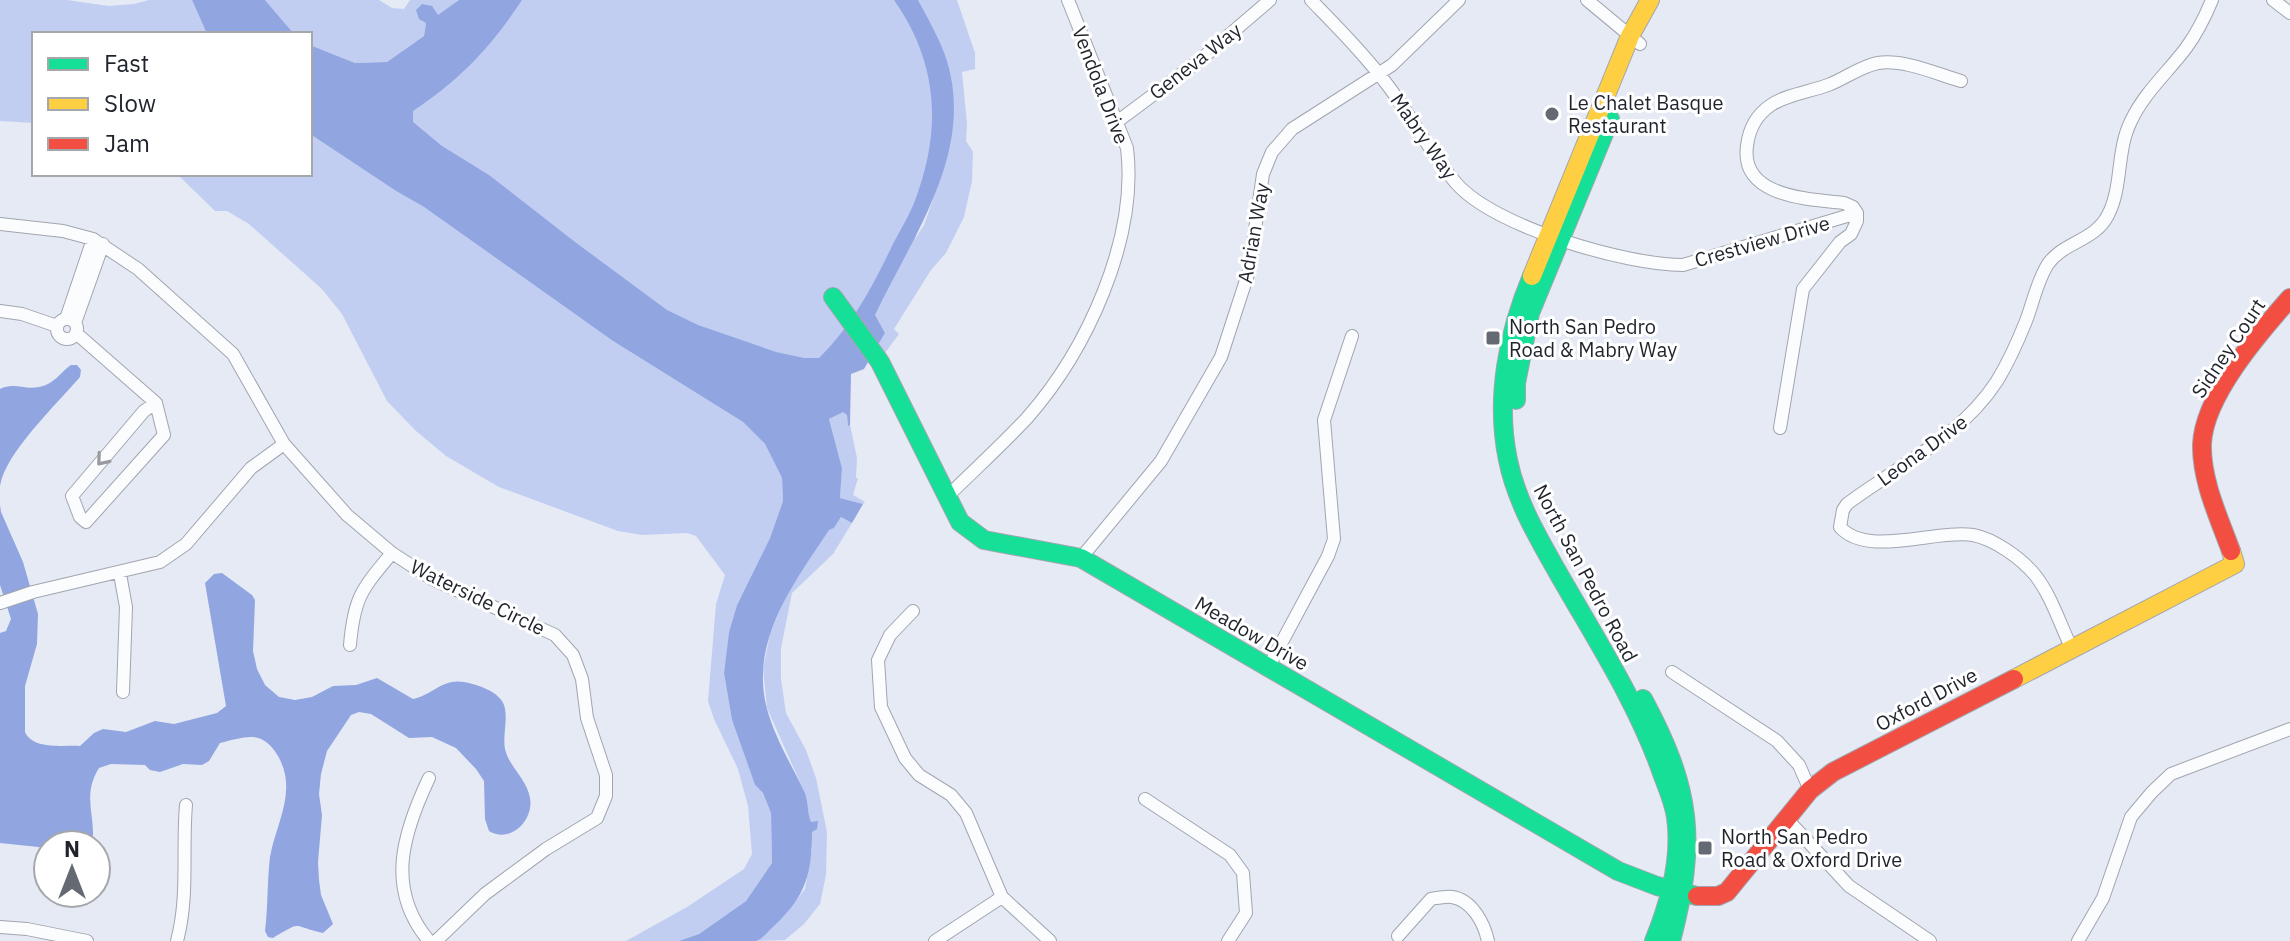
<svg xmlns="http://www.w3.org/2000/svg" width="2290" height="941" font-family="'IBM Plex Sans',sans-serif">
	<style>
		.green { fill: #c1cef2; fill-rule: evenodd }
		.water { fill: #91a5e1 }
		.lines { fill: none; stroke-linecap: round; stroke-linejoin: round }
		.street-casing { stroke: #a1a5af; stroke-width: 14 }
		.fast-casing { stroke: #a1a5af; stroke-width: 20 }
		.slow-casing { stroke: #a1a5af; stroke-width: 20 }
		.jam-casing { stroke: #a1a5af; stroke-width: 20 }
		.street { stroke: #fbfcfe; stroke-width: 12 }
		.fast { stroke: #16e098; stroke-width: 18 }
		.slow { stroke: #ffcf43; stroke-width: 18 }
		.jam { stroke: #f24e42; stroke-width: 18 }
		.oneway { stroke: #989aa0 }
		.poi-dot { fill: #646972; stroke: #fff; stroke-width: 3 }
		.labels { text-anchor: middle; dominant-baseline: central; stroke-width: 6; stroke-linejoin: round; paint-order: stroke }
		.street-label { font-size: 20px; fill: #1f232c; stroke: #fff }
		.poi-label { font-size: 20px; fill: #1f232c; stroke: #fff; text-anchor: start }
	</style>
	<rect width="100%" height="100%" fill="#e5eaf5"/>
	<!-- green -->
	<path class="green" d="M0,0H67L109,6L134,4L149,0H192L207,34H34V123L0,121Z
		M265,0H379L392,8L404,9L410,0H459L449,9L426,23L424,36L387,62L355,63L310,45V34H294Z
		M466,0H904L937,41L918,0H957L975,53V69L962,72L967,124L966,141L973,152L972,181L964,217L946,253L931,270L894,329L899,334L885,353L878,345L885,333L876,318L802,404L531,266L376,98ZM938,42L947,62L953,104L938,185L924,225L915,239L935,174Z
		M310,134L396,191L424,207L613,341L743,422L765,444L782,478L783,501L770,538L737,605L729,632L724,673L732,720L755,785L763,793L771,813L772,863L746,901L699,934L679,941H626L687,907L744,869L752,854L748,806L738,769L714,719L708,701L716,604L725,575L696,536L687,533L642,535L618,531L499,487L446,456L416,431L387,401L342,314L322,289L249,224L227,211H215L177,174H310Z
		M843,411L847,415L848,425H850L857,458L856,478H858L853,495L865,502L863,504L840,498L842,468L829,419Z
		M841,517L852,523L833,554L792,593L781,648V679L786,713L806,750L816,778L827,832L826,875L820,904L804,924L785,940L756,941L784,916L805,889L812,849L807,798L767,708L763,669L770,634L787,593L829,529L834,528Z"/>
	<!-- water -->
	<path class="water" d="M192,0H265L294,34H207Z
		M459,0H522C491,47 461,79 413,111V122L442,146L489,175L575,242L667,310L698,325L776,352L804,358H819C851,327 873,286 892,246C899,232 908,218 914,203C942,131 939,64 894,0H918C928,19 941,41 947,61C975,153 912,237 875,315L885,333L864,369L851,374L850,425L848,426L847,415L843,412L829,419L842,468L840,498L863,504L852,523L841,517L834,528L829,530C794,583 749,641 767,709C775,738 792,766 805,793C809,803 807,813 811,822L818,821L817,829L812,832C812,873 806,896 775,925C768,931 764,938 756,941H679L699,934L746,901L772,863L771,813L763,793L755,785L732,720L724,673L729,632L737,605L770,538L783,501L782,478L765,444L743,422L613,341L424,207L396,191L310,134V45L355,63L387,62L424,36L426,23L419,19L416,10L422,4L432,6L438,15Z
		M71,365H77L81,370L80,377C57,404 5,453 0,486V389C14,382 24,390 39,387C53,385 61,372 71,365Z
		M0,505L1,512L23,562L38,614L37,644L25,686V732C33,750 63,745 80,746L94,733L103,729L126,732L155,721L174,724L217,713L226,706L205,583L214,574L222,573L252,595L255,600L253,651L257,669L265,685L279,697L295,700L312,697L333,686L356,685L377,678L413,699C432,695 443,678 464,682C476,684 496,691 502,701C510,713 502,735 505,749C509,767 527,779 530,798C534,820 511,844 489,831L485,819L484,781L476,769L456,748L432,737L409,738L371,714L359,712L351,715L327,751L321,774L319,794L322,815L318,862L319,880L321,895L333,924L323,933C290,926 304,920 273,938L268,937L265,931C268,907 267,882 270,857C276,823 298,791 278,756C262,729 246,737 220,743L209,761L202,765L183,764L160,772L150,770L145,765L111,764L99,768C81,797 97,817 92,845H48V848L0,843V633L6,631L11,619L0,585Z"/>
	<g class="lines">
		<defs>
			<path id="street" d="M1311,0C1338,28 1366,56 1389,87C1412,118 1431,154 1456,183C1494,227 1626,265 1683,265L1857,213
				M1587,0L1640,44
				M2273,0L2290,13
				M1118,121L1200,60L1270,0
				M1857,213L1853,207L1844,203C1808,199 1740,197 1747,146C1749,129 1756,115 1771,105C1788,94 1809,92 1828,85C1844,79 1861,66 1878,63C1904,59 1937,74 1961,81
				M0,224L63,231L93,239L138,269L233,354L284,444L347,515L392,553L432,579L555,635L573,655L582,679L587,718L606,775V796L597,818L546,849L485,894L436,941
				M0,311L22,314L57,326
				M57 329a10 10 0 1 1 20 0a10 10 0 1 1-20 0Z
				M66,319L93,239
				M75,323L103,244
				M76,333L156,403L164,435L86,522L80,517L72,496L144,411L156,403
				M1780,428L1803,289L1840,242L1851,234L1857,221V213
				M948,496C974,470 1002,445 1027,418C1087,350 1138,239 1127,148L1068,0
				M1081,558L1161,461L1221,357L1249,271L1263,174L1272,152L1292,129L1392,65L1459,0
				M120,574L126,607L123,692
				M0,603L33,592L160,562L186,544L251,468L284,444
				M913,611L890,635L878,660L881,707L905,758L919,775L951,795L966,813L1002,897L1050,941
				M350,645C354,597 362,589 392,553
				M2071,647C2060,624 2051,595 2035,575C2021,558 1994,539 1973,535C1936,529 1867,558 1840,527L1843,510L1847,504C1899,465 1960,438 1997,381C2008,363 2018,341 2026,321C2033,303 2037,281 2048,264C2063,242 2095,241 2108,215C2123,186 2116,151 2131,121C2144,93 2168,72 2186,48C2197,33 2205,17 2212,0
				M1268,668L1328,556L1334,539L1324,420L1352,336
				M1672,672L1777,741L1799,765L1810,790
				M429,778C403,833 385,889 429,941
				M1145,799L1230,855L1243,873L1246,913L1228,941
				M1787,819L1849,886L1930,941
				M0,927L27,929L87,941
				M1398,936L1431,899C1437,898 1446,896 1452,897C1472,900 1484,923 1488,941
				M177,941C189,896 182,851 186,805
				M935,941L1002,897
				M2078,941L2103,898L2131,817L2152,792L2171,774L2290,729"/>
			<path id="fast" d="M1532,276C1508,333 1495,398 1508,460C1516,500 1537,536 1557,571C1595,638 1638,703 1663,776C1668,789 1674,803 1676,817C1682,859 1670,902 1654,941
				M833,297L880,362L960,522L984,540L1081,558L1618,871L1657,886L1697,896
				M1516,400V383L1530,313L1610,119
				M1643,699C1692,790 1697,841 1671,941"/>
			<path id="slow" d="M1532,276L1630,36L1650,0
				M2014,679L2235,564L2231,551"/>
			<path id="jam" d="M2231,551C2219,518 2201,480 2202,444C2204,396 2259,333 2290,298
				M1697,896H1718L1727,892L1810,790L1833,772L2014,679"/>
		</defs>
		<!-- street casing -->
		<use href="#street" class="street-casing"/>
		<!-- fast casing -->
		<use href="#fast" class="fast-casing"/>
		<!-- slow casing -->
		<use href="#slow" class="slow-casing"/>
		<!-- jam casing -->
		<use href="#jam" class="jam-casing"/>
		<!-- street -->
		<use href="#street" class="street"/>
		<!-- fast -->
		<use href="#fast" class="fast"/>
		<!-- slow -->
		<use href="#slow" class="slow"/>
		<!-- jam -->
		<use href="#jam" class="jam"/>
	</g>
	<!-- one-way arrows -->
	<defs><path id="oneway-chevron" d="M-2-3.5L2.5 0L-2 3.5" fill="none" stroke-width="1.6" stroke-linecap="round" stroke-linejoin="round" transform="scale(2)"/></defs>
	<use class="oneway" href="#oneway-chevron" transform="translate(102 460) rotate(130)"/>
	<!-- markers -->
	<g class="poi-dot">
		<circle cx="1552" cy="114" r="8"/>
		<rect x="1485" y="330" width="16" height="16" rx="4"/>
		<rect x="1697" y="840" width="16" height="16" rx="4"/>
	</g>
	<g class="labels">
		<!-- street labels -->
		<g class="street-label">
			<text transform="translate(1195 61) rotate(-38)">Geneva Way</text>
			<text transform="translate(1101 85) rotate(69)">Vendola Drive</text>
			<text transform="translate(1424 136) rotate(55)">Mabry Way</text>
			<text transform="translate(1253 233) rotate(-80)">Adrian Way</text>
			<text transform="translate(1762 241) rotate(-16)">Crestview Drive</text>
			<text transform="translate(2228 348) rotate(-56)">Sidney Court</text>
			<text transform="translate(1922 450) rotate(-36)">Leona Drive</text>
			<text transform="translate(1586 573) rotate(62)">North San Pedro Road</text>
			<text transform="translate(478 597) rotate(26)">Waterside Circle</text>
			<text transform="translate(1252 633) rotate(30)">Meadow Drive</text>
			<text transform="translate(1926 699) rotate(-28)">Oxford Drive</text>
		</g>
		<!-- poi labels -->
		<g class="poi-label">
			<text x="1568" y="102">Le Chalet Basque<tspan x="1568" dy="23">Restaurant</tspan></text>
			<text x="1509" y="326">North San Pedro<tspan x="1509" dy="23">Road &amp; Mabry Way</tspan></text>
			<text x="1721" y="836">North San Pedro<tspan x="1721" dy="23">Road &amp; Oxford Drive</tspan></text>
		</g>
	</g>
	<!-- legend -->
	<rect x="32" y="32" width="280" height="144" fill="#ffffff" stroke="#a5a7ab" stroke-width="2"/>
	<rect x="48" y="58" width="40" height="12" fill="#16e098" stroke="#a5a7ab" stroke-width="2"/>
	<text x="104" y="72" font-size="24" fill="#1f232c">Fast</text>
	<rect x="48" y="98" width="40" height="12" fill="#ffcf43" stroke="#a5a7ab" stroke-width="2"/>
	<text x="104" y="112" font-size="24" fill="#1f232c">Slow</text>
	<rect x="48" y="138" width="40" height="12" fill="#f24e42" stroke="#a5a7ab" stroke-width="2"/>
	<text x="104" y="152" font-size="24" fill="#1f232c">Jam</text>
	<!-- north arrow -->
	<g transform="translate(72 869)"><circle r="38" fill="#ffffff" stroke="#a5a7ab" stroke-width="2"/>
	<path d="M0-6L14 30L0 20L-14 30Z" fill="#646972"/>
	<text y="-12" font-size="22" font-weight="bold" text-anchor="middle" fill="#1f232c">N</text>
	</g>
</svg>
